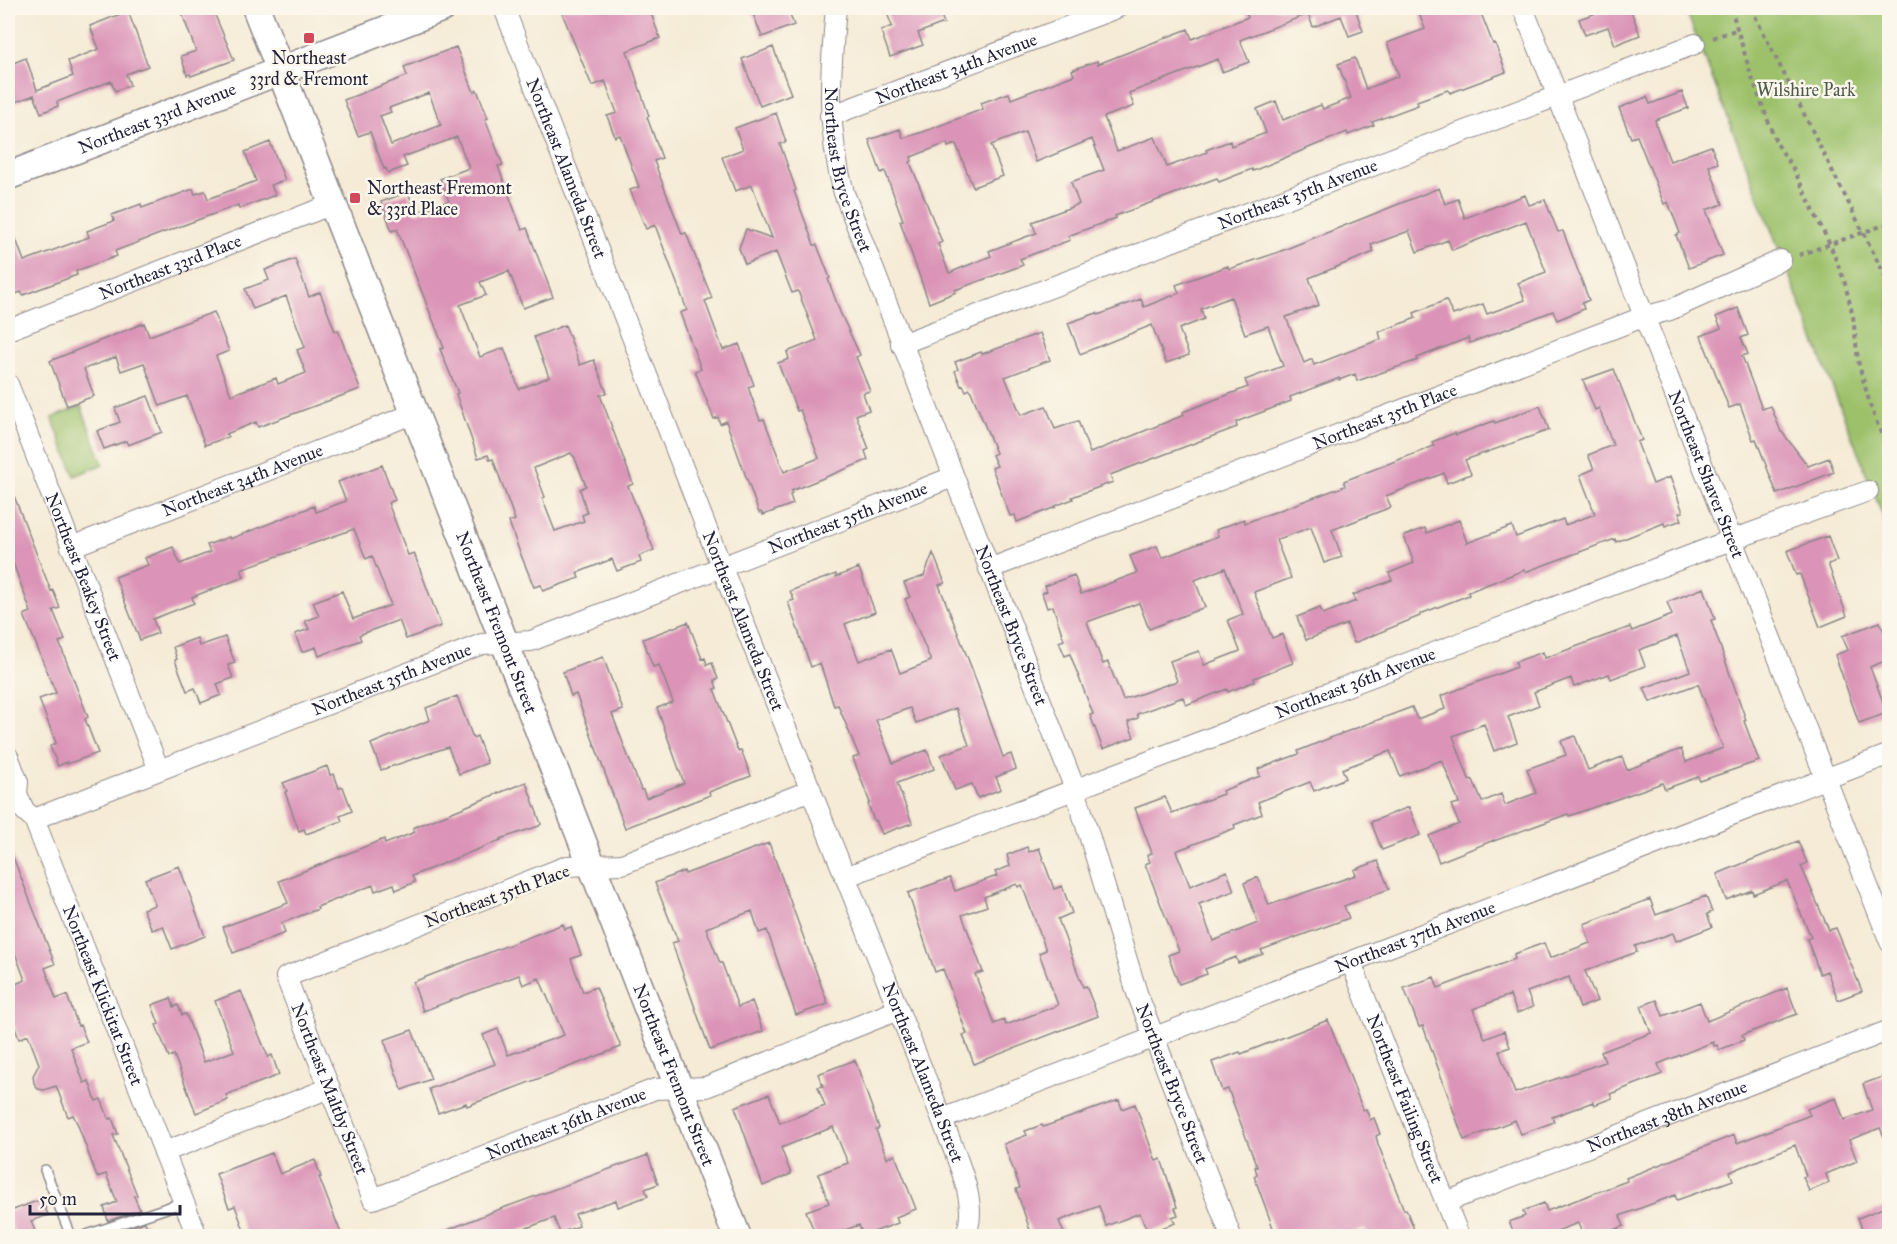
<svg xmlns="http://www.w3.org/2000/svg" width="1897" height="1244" font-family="'IM FELL Great Primer',serif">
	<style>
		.green { fill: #9dc16b; stroke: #607253; stroke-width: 1.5 }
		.building { fill: #db94b7; fill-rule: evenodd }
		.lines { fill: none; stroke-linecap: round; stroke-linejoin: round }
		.lane-casing { stroke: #8c8688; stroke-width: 12 }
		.street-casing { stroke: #8c8688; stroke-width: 22 }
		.secondary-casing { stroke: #8c8688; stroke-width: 30 }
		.path { stroke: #8c8688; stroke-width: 4; stroke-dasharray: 4.5 4.5; stroke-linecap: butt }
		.lane { stroke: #fff; stroke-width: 9 }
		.street { stroke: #fff; stroke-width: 20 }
		.secondary { stroke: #fff; stroke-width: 27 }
		.poi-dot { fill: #d1495b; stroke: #fbf7ec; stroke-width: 2 }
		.labels { text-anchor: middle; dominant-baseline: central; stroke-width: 5; stroke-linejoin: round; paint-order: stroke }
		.poi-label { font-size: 18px; fill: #22223b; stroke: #fbf7ec }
		.street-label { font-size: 18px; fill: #22223b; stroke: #fbf7ec }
		.park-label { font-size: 18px; fill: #4d5a4c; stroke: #fbf7ec }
	</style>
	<rect width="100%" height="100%" fill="#fbf7ec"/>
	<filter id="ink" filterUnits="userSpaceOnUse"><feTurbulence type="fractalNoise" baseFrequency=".0167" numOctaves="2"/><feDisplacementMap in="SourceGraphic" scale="12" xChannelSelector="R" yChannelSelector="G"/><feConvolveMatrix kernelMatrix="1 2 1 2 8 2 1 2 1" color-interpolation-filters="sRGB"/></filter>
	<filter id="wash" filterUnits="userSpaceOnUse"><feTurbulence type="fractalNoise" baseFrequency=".008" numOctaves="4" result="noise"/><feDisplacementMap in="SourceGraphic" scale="24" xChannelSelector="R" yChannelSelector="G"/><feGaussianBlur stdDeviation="1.35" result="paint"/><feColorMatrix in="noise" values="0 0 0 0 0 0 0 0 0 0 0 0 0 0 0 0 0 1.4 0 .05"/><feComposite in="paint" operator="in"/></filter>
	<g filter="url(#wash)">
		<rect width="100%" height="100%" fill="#f5ebd6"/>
		<!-- green -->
		<path class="green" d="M1685,8H1889V532Z
			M81,406L103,464L75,476L52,418Z"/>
		<g id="blocks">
			<!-- building -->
			<path class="building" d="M180,8H212L234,60L191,76L190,74L187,75L181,56L196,51Z
				M560,8H649L660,38L627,51L649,116L647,117L662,158L654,161L682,234L686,233L712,298L705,301L723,350L739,344L754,385L748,387L760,420L764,419L784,472L819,458L800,410L797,411L778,363L789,359L787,352L817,340L798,291L792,293L776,252L745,264L739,248L746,229L772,238L752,185L735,191L722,157L743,149L735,128L776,113L786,142L780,144L796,190L794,191L814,245H817L830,278L828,279L840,312L860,355L856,357L870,391L863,393L869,410L856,415L869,449L865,451L868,460L791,491L792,494L790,495L793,504L763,515L761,512L759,513L726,421L720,424L718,417L714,419L695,371L701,369L680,313L687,310L655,225L646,229L630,190L639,187L620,135L615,137L607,116L617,113L605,81L592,86Z
				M751,8H787L794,25L762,37Z
				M885,8H938L944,23L918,33L923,45L890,57L881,31L892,26Z
				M1244,8H1360L1356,11L1363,31L1349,36L1341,16L1313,27L1308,14L1240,40L1249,62L1222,72L1218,59L1129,93L1134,106L1104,117L1117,151L1155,137L1167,167L1207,152L1206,150L1230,141L1231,146L1266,133L1257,109L1276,101L1283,120L1321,105L1323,109L1351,98L1338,64L1355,58L1366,89L1399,76L1387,43L1425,29L1417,8H1479L1493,44L1495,43L1506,72L1450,93L1448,90L1417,101L1418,105L1372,122L1374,125L1348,135L1347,132L1253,171L1252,169L1219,182L1217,178L1115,216L1116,218L1068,236L1070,240L1020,259L1023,265L955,290L956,292L929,303L900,221L903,220L885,171L881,173L869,140L900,129L903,138L923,132L983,109L981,103L1009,93L1011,99L1074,75L1072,70L1097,61L1098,64L1188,29L1192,39L1248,17ZM1025,132L1036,162L1092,139L1104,170L1071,182L1079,204L1032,222L1036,233L989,251L991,256L949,273L938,244L942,242L910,162L912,161L911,157L947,143L948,147L956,144L973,187L1003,176L991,145Z
				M1611,8H1630L1640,35L1615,45L1608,27L1585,35L1579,19Z
				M128,11L148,66L126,74L130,85L115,91L111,81L57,102L58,106L41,113L34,95L8,105V65L26,58L37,90L73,76L68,61L99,49L90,26Z
				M456,47L474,92L477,90L488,118L485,119L503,165L498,166L522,230L527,228L553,297L523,308L509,271L480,282L486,295L460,305L480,357L504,348L519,389L549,377L534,337L565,325L580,365L594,360L607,393L600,395L633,484L628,486L654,550L639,556L641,562L617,571L612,559L577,573L579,578L543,591L541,585L534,587L519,550L509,522L515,520L493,459L490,460L488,455L478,458L456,394L458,393L440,349L444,348L397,229L392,231L381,202L408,192L416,213L449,201L440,179L469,168L457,137L403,157L407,166L388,173L386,168L384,169L370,132L358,136L344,100L407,76L404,67ZM429,93L441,125L391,145L380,116L391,112L389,108ZM571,453L573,456H574L586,486L580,489L587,513L582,515L584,521L555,531L542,498L545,497L534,468Z
				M773,47L791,94L760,106L742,59Z
				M1682,92L1688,108L1655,120L1657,128L1670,161L1711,146L1718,163L1709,166L1723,204L1706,210L1723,255L1689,268L1676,235L1680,233L1668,202L1664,204L1637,136L1631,138L1619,108L1647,97L1650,104Z
				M270,142L285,180L271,185L275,195L239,209L238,205L165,232L115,251L117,256L76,271L77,275L23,295L21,292L8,297V221L9,220L24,261L89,237L87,231L114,221L112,215L141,204L142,208L193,189L195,194L205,191L208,199L256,181L245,152Z
				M1439,188L1445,204L1458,199L1465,218L1525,195L1529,205L1545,200L1558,232L1563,231L1589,300L1582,303L1584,309L1557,320L1553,311L1470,343L1468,338L1417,358L1418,360L1357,381L1355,374L1339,380V378L1290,397L1291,401L1236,422L1237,427L1110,475L1113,482L1072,497L1073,499L1055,506L1056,507L1017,522L1015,515L1010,516L992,468L997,466L992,455L996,453L970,389L966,391L963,385L961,386L955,371L958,369L955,362L981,352L982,354L1040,333L1050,360L1005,377L1021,415L1046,406L1055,429L1078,421L1090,453L1184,415L1183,412L1248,387L1245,380L1283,366L1268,326L1245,334L1231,297L1201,309L1204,319L1179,329L1189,355L1166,363L1152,325L1080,354L1068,323L1097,313L1098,315L1141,299L1144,307L1179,293L1176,285L1228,266L1229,269L1276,253ZM1526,221L1546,272L1518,283L1525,300L1487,314L1483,304L1453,315L1446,300L1414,313L1416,318L1379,332L1381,339L1314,365L1312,359L1304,363L1286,317L1319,305L1309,278L1374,252L1371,245L1409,231L1417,252L1448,240L1452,250Z
				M295,259L309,297L320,292L335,331L338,330L360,389L258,427L256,422L226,434L228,437L205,445L187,396L160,406L144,363L121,371L116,357L84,369L94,396L67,406L50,361L144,323L149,336L214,312L229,351L216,356L231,395L276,378L278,384L306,373L297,350L305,347L286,296L253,309L245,289L269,280L265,270Z
				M1738,308L1748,335L1741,338L1748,354L1742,356L1762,409L1771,406L1781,432H1782L1808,466L1829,458L1834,472L1777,494L1756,439L1753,440L1740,404L1729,408L1701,336L1721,328L1716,317Z
				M1614,369L1642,440L1637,442L1653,484L1670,477L1683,512L1679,513L1682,520L1665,526L1664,523L1616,542L1615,539L1525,572L1524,570L1468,592L1469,595L1420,614V616L1354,643L1347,624L1306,640L1297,617L1320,608L1323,614L1356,601L1353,595L1392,580L1389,573L1414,563L1404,536L1425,528L1427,533L1459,520L1467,543L1512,526L1516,537L1563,519L1565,525L1595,514L1580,475L1594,469L1588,455L1613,445L1599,408L1595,410L1583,380Z
				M148,396L162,432L128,445L126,441L104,449L97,431L120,422L115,408Z
				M1540,406L1549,430L1465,460L1471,474L1447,483L1444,473L1386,496L1391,507L1332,530L1342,557L1324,563L1311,527L1276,540L1291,578L1254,592L1272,638L1282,634L1293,663L1254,678L1255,681L1228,692L1227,689L1186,705L1183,697L1137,714L1138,718L1128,722L1134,737L1103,749L1090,715L1093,714L1070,654L1065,656L1059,642L1064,640L1053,606L1047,608L1042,593L1047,591L1045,586L1074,575L1081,594L1137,573L1130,556L1157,546L1162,558L1218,536L1216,530L1244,519L1245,523L1345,486L1344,481L1434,446L1432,442L1455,433L1456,435L1494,421L1495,423ZM1225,568L1243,614L1228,620L1240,651L1204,665L1199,651L1170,661L1177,681L1123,700L1108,662L1103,664L1087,622L1139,603L1149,629L1205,607L1195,580Z
				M382,465L395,500L388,503L408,555L414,553L441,626L406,639L399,620L359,635L361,640L319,656L316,647L302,652L295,634L309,629L305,621L319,616L313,602L342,591L353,619L391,605L372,556L366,559L354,529L241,569L244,577L192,597L194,603L153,619L158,633L140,640L115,577L148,565L145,558L173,547L180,564L210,552L207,545L229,537L230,539L314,506L316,512L346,501L338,482Z
				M8,483H9L51,591L53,590L60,608L53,610L65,640L59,642L88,717L85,719L98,753L67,764V762L58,766L50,746L56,743L39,699L56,693L24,615L31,612L8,549Z
				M1828,536L1837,561L1828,564L1847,616L1820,627L1800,574L1796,575L1787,551Z
				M933,553L945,583L939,585L972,669L1003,757L1011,754L1016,769L996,777L1001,789L978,798L972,784L955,790L941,755L969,745L956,708L916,723L910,708L876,720L893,763L927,750L934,769L897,783L912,823L882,834L876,820L874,821L868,804L870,803L853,758L859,756L838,705L834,706L820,663L811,667L788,602L794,600L790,591L836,574V577L859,568L875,612L845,624L859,661L891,649L900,673L931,661L905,599L910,597L904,583L924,576Z
				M1704,588L1715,619L1711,620L1746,720L1744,721L1759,761L1700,781L1698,777L1665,789L1662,783L1569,816L1568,814L1494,841V840L1439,862L1429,836L1459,824L1451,805L1459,803L1442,760L1400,776L1390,751L1342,769L1346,778L1314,791L1310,782L1258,802L1262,814L1234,825L1235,828L1176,851L1190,886L1227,871L1234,891L1199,904L1213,941L1258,923L1244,883L1258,877L1269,905L1356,875L1354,870L1378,861L1389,889L1344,906L1349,918L1261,950L1263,954L1238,963L1236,957L1205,969L1207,974L1179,984L1168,955L1179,951L1145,864L1150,862L1147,855L1152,853L1135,808L1165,797L1172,813L1223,794L1222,791L1260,776L1258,769L1299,754L1298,751L1330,738L1412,707L1417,719L1445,709L1441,696L1517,667L1515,662L1543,652L1545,658L1630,627L1632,631L1672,615L1667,602ZM1677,636L1690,671L1644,688L1650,702L1698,684L1723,748L1686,762L1681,749L1627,770L1622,757L1588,770L1575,736L1561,741L1566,755L1527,769L1536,793L1505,805L1501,794L1482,802L1473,780L1469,779L1453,736L1484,724L1494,751L1517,742L1508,717L1539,705L1534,692L1571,678L1574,687L1609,674L1611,679L1645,666L1639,650Z
				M688,622L702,659L705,658L707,665L712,663L718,679L714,680L717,688L714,689L738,751L741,750L751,776L709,792L710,795L625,828L576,694L571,696L563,672L603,657L623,710L612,714L641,790H643L646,798L684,783L657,708L673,702L659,665L653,667L643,639Z
				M1880,622L1890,647V659L1870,667L1887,713L1859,723L1835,655L1848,650L1842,636Z
				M225,637L235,663L228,665L233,678L217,684L221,695L201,703L195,688L187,691L175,660L177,659L173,647L197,638L199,646Z
				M457,696L473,738L477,736L487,763L459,774L448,747L381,770L371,744L430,720L426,708Z
				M327,766L330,775L334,774L339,788L343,787L352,811L340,816L342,821L306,834L304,829L299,831L285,792L287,791L283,783Z
				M526,782L541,824L539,826L500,839L501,840L412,876L415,882L396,890L394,884L375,891L373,885L317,907L318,909L282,923L285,933L233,953L223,927L288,903L279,881L384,839L385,844L415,832L413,828Z
				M1409,807L1420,835L1382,850L1371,822Z
				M1798,841L1807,863L1801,866L1829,930L1836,928L1862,991L1838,1000L1827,971L1820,974L1807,939L1811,937L1787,881L1753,894L1752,890L1726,900L1717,874Z
				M769,843L828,1004L796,1015L767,930L759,933L752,911L706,928L720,963H722L738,1007L752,1001L763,1031L710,1050L672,943L678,941L655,883L684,871L685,874Z
				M8,847H9L55,964L45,968L56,999L67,995L78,1026L80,1025L87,1042L71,1048L84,1083L89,1081L96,1101L101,1099L109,1119L112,1118L118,1134L113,1135L137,1195L134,1196L140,1210L108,1221L104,1207L117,1202L106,1174L97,1177L78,1125L73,1115L68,1117L56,1086L44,1090L38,1089L34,1083L33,1076L39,1064L28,1035L19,1039L8,1009V987L25,980L8,934Z
				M1027,847L1029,852L1039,848L1054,889L1062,886L1072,913L1058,919L1083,987L1086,986L1098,1016L974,1064L963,1035L967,1034L943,969L935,972L908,893L950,878L955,891L997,876L995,872L1010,866L1007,855ZM1017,884L1018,887L1022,885L1046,950L1039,953L1058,1005L1006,1025L1004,1020L994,1024L975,974L983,972L962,915L987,906L984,897Z
				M179,866L205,936L172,949L163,926L152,930L143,909L155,905L145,879Z
				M1706,896L1712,912L1707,914L1712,927L1676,941L1673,933L1635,946L1637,952L1585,971L1597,1001L1580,1008L1569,977L1527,992L1533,1007L1517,1013L1510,995L1473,1009L1485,1039L1504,1031L1510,1047L1499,1051L1515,1093L1605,1062L1601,1052L1651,1033L1641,1006L1657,1000L1663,1016L1700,1002L1707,1021L1787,988L1797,1014L1745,1034L1742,1035L1744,1040L1719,1050L1717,1045L1714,1046L1713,1042L1658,1064L1662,1074L1610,1094L1612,1098L1594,1105L1593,1102L1552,1117L1554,1122L1521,1134L1515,1120L1464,1140L1423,1026L1419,1027L1404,988L1434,977L1438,988L1515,959L1514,954L1544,943L1550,958L1590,943L1584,924L1650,899L1656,915Z
				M563,924L565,929L571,927L581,955L571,959L583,992L596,987L621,1047L467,1106L466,1103L438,1113L429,1089L495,1064L483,1035L498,1029L508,1055L564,1035L539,978L523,985L519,975L423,1011L413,982Z
				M241,991L268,1057L272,1055L279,1075L226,1095L228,1100L196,1113L174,1055L169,1057L156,1025L159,1024L152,1005L171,998L174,1007L178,1005L182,1015L186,1014L204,1062L234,1051L215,1001Z
				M1328,1020L1363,1110L1366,1109L1370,1120L1374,1118L1380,1134L1376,1136L1378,1144L1404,1210L1406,1209L1413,1227L1414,1230L1398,1236H1368L1365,1228L1343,1236H1276L1254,1176L1257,1174L1255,1167H1257L1228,1089L1222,1091L1212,1062L1240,1052L1241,1054Z
				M412,1030L431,1079L402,1090L384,1040Z
				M855,1060L879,1128L876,1130L887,1158L895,1155L916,1209L896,1217L898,1223L863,1236L859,1225L829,1236H816L806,1211L829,1203L818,1174L848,1163L833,1127L781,1148L791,1174L763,1186L735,1107L769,1094L780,1123L825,1106L818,1087L823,1086L818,1074Z
				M1890,1074V1150L1880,1128L1849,1140L1857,1161L1826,1174L1829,1183L1809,1191L1803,1177L1806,1176L1795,1145L1730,1172L1733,1180L1677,1200L1675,1195L1620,1216L1624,1226L1598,1236H1583L1578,1223L1543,1236H1515L1509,1222L1525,1216L1523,1211L1544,1203L1547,1211L1627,1181L1626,1178L1734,1135L1737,1143L1810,1115L1807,1109L1836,1098L1844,1120L1872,1110L1863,1084Z
				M1119,1100L1122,1109L1135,1104L1156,1161L1161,1159L1177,1207L1175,1208L1178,1215L1172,1217L1175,1223L1148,1233L1140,1213L1106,1226L1099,1206L1059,1221L1065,1236H1032L1016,1189L1020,1188L1004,1144L1027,1135L1025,1131L1042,1125L1043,1127Z
				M272,1153L280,1174L315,1160L321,1177H319L342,1236H246L235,1206L229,1208L216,1174Z
				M648,1155L658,1184L645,1189L648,1196L618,1207L616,1200L575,1214L579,1226L560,1233L554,1218L505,1236H433L492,1212Z
				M42,1199L48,1215L31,1221L37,1236H15L8,1212Z
				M1890,1205V1236H1865L1858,1218Z
				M145,1222L150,1236H131L128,1228Z"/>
		</g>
	</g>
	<g filter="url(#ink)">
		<use href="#blocks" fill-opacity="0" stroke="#8c8688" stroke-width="1.5"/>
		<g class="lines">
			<defs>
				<path id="lane" d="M45,1170L71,1236
					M84,1236L184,1202"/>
				<g id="street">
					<path id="s1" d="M504,8L722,568L942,1119C952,1149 983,1208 964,1236"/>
					<path id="s2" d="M836,8C830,73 826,128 844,193L1075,789L1137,993L1231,1236"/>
					<path id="s3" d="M1523,8L1890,942"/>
					<path id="s4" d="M830,116L1117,8"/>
					<path id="s5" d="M8,330L333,204"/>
					<path id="s6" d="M901,344L1695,44"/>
					<path id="s7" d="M8,384L159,770"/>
					<path id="s8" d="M71,547L415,413"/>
					<path id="s9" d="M989,569L1643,317L1670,310L1781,260"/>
					<path id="s10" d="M8,756L18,782L17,794L24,810L34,819L197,1236"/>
					<path id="s11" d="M811,790L622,864L567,866L286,977L373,1199L655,1089L706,1087L898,1010"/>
					<path id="s12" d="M34,819L482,644L531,641L953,477"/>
					<path id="s13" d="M845,877L1715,546L1868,491"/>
					<path id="s14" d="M1351,962L1459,1236"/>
					<path id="s15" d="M942,1119L1890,754"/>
					<path d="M164,1152L330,1088"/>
					<path id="s16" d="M1446,1202L1890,1030"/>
				</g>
				<g id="secondary">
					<path id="s17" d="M256,8L737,1236"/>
					<path id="s18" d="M8,176L442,8"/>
				</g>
			</defs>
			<!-- lane casing -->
			<use href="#lane" class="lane-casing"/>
			<!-- street casing -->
			<use href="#street" class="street-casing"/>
			<!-- secondary casing -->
			<use href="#secondary" class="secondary-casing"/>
			<!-- path -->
			<path class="path" d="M1731,8L1751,75L1776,142L1794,170L1830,245L1844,280L1853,316L1858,361L1871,408L1890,456
				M1751,8L1890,286
				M1713,38L1738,29
				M1799,255L1890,223"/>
			<!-- lane -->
			<use href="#lane" class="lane"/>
			<!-- street -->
			<use href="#street" class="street"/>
			<!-- secondary -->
			<use href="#secondary" class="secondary"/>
		</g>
	</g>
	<!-- markers -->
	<g class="poi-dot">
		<rect x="303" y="32" width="12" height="12" rx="3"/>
		<rect x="349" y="192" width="12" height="12" rx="3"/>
	</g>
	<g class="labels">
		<!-- poi labels -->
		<g class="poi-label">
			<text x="309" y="58">Northeast<tspan x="309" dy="21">33rd &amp; Fremont</tspan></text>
			<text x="367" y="188" text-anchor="start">Northeast Fremont<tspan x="367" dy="21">&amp; 33rd Place</tspan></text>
		</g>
		<!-- street labels -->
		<g class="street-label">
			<text stroke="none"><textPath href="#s4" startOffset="135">Northeast 34th Avenue</textPath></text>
			<text stroke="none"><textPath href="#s18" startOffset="160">Northeast 33rd Avenue</textPath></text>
			<text stroke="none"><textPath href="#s1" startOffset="172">Northeast Alameda Street</textPath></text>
			<text stroke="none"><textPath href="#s2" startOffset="164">Northeast Bryce Street</textPath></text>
			<text stroke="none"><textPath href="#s6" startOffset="424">Northeast 35th Avenue</textPath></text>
			<text stroke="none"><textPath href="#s5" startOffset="174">Northeast 33rd Place</textPath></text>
			<text stroke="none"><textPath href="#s9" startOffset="424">Northeast 35th Place</textPath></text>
			<text stroke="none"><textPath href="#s3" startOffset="501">Northeast Shaver Street</textPath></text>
			<text stroke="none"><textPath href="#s8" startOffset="184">Northeast 34th Avenue</textPath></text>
			<text stroke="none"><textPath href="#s12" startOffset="870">Northeast 35th Avenue</textPath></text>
			<text stroke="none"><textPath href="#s7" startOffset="207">Northeast Beakey Street</textPath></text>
			<text stroke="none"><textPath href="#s1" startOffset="658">Northeast Alameda Street</textPath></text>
			<text stroke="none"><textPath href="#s17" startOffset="660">Northeast Fremont Street</textPath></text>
			<text stroke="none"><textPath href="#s2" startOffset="650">Northeast Bryce Street</textPath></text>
			<text stroke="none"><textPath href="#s12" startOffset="384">Northeast 35th Avenue</textPath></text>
			<text stroke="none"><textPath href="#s13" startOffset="546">Northeast 36th Avenue</textPath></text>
			<text transform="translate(497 896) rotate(-20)">Northeast 35th Place</text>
			<text stroke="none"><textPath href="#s15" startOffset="507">Northeast 37th Avenue</textPath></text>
			<text stroke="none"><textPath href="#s10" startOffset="260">Northeast Klickitat Street</textPath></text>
			<text stroke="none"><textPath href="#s1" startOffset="1144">Northeast Alameda Street</textPath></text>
			<text stroke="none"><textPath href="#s17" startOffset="1146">Northeast Fremont Street</textPath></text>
			<text stroke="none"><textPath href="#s2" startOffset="1136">Northeast Bryce Street</textPath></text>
			<text stroke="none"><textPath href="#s11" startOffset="680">Northeast Maltby Street</textPath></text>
			<text stroke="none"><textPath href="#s14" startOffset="147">Northeast Failing Street</textPath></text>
			<text stroke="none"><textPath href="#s16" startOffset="237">Northeast 38th Avenue</textPath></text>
			<text stroke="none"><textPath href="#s11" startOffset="1006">Northeast 36th Avenue</textPath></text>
		</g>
		<!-- park labels -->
		<g class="park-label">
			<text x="1806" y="90">Wilshire Park</text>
		</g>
	</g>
	<!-- margin -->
	<rect width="1897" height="1244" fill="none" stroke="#fbf7ec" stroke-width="30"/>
	<!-- scale -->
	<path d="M30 1205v9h150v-9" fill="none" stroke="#22223b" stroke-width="3"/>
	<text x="39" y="1205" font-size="18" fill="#22223b" stroke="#fbf7ec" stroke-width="4.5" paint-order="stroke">50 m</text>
</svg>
